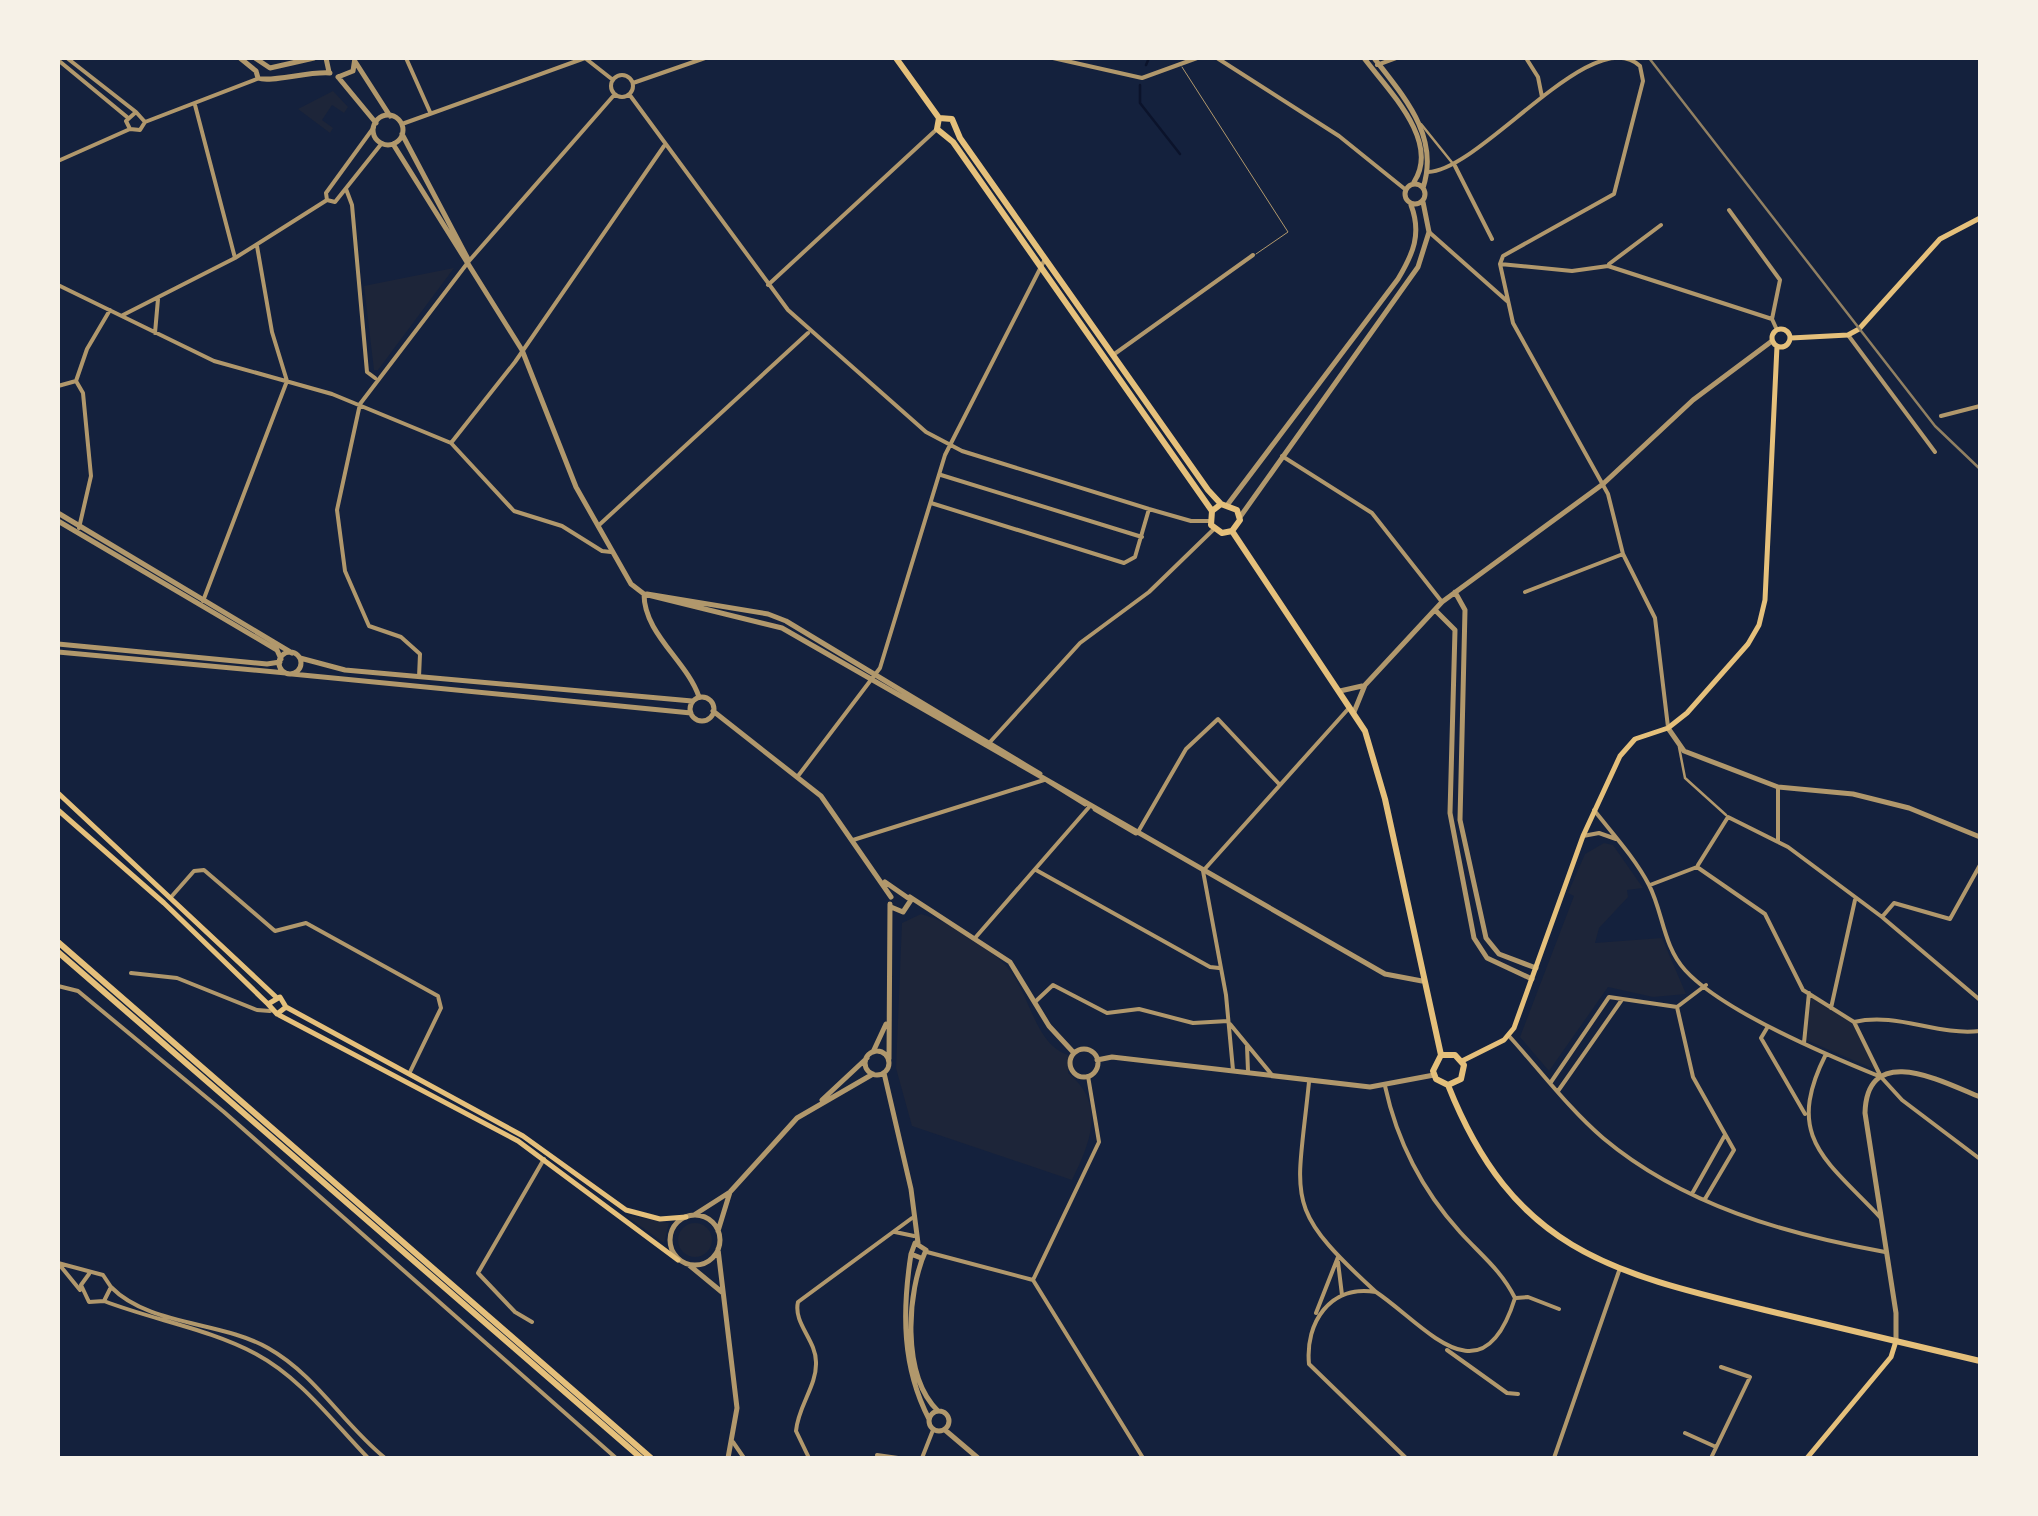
<svg xmlns="http://www.w3.org/2000/svg" width="2038" height="1516" font-family="'Space Grotesk',sans-serif">
	<style>
		.green { fill: #1d2539 }
		.lines { fill: none; stroke-linecap: round; stroke-linejoin: round }
		.stream { stroke: #0b132b; stroke-width: 2.5 }
		.service { stroke: #b1986c; stroke-width: 1 }
		.pedestrian { stroke: #b1986c; stroke-width: 2.5 }
		.minor { stroke: #b1986c; stroke-width: 4 }
		.tertiary { stroke: #b1986c; stroke-width: 5 }
		.secondary { stroke: #e5c07b; stroke-width: 5 }
		.primary { stroke: #e5c07b; stroke-width: 6 }
		.trunk { stroke: #e5c07b; stroke-width: 6 }
		.rail { stroke: #918062; stroke-width: 2.5 }
	</style>
	<rect width="100%" height="100%" fill="#14213d"/>
	<!-- green -->
	<path class="green" d="M333,91L348,107L344,113L332,105L322,120L333,128L330,133L298,109Z
		M454,268L378,370H374L364,286Z
		M1604,843L1613,845L1643,888L1627,890L1628,897L1599,928L1595,943L1662,938L1686,994L1653,997L1608,987L1549,1071L1520,1037L1574,896L1568,893L1585,854Z
		M921,914C951,922 986,944 1007,967C1030,992 1034,1044 1068,1055V1073C1107,1104 1090,1143 1072,1180L912,1126L896,1068L902,923Z
		M1811,997L1853,1024L1876,1070L1806,1040Z
		M625,1215L669,1223L664,1243Z
		M678 1240a17 17 0 1 1 34 0a17 17 0 1 1-34 0Z"/>
	<g class="lines">
		<!-- stream -->
		<path class="stream" d="M1146,65L1149,58
			M1140,85V103L1180,154"/>
		<!-- service -->
		<path class="service" d="M1182,67L1288,232L1256,254"/>
		<!-- pedestrian -->
		<path class="pedestrian" d="M1421,124L1454,165
			M1679,747L1685,778L1726,815"/>
		<!-- minor -->
		<path class="minor" d="M67,58L136,112
			M406,58L430,112
			M585,58L613,80
			M1053,58L1142,78L1197,58
			M1217,58L1339,136L1406,190
			M1526,58L1538,77L1542,97
			M58,60L127,117
			M1377,65L1396,58
			M611 86a11 11 0 1 1 22 0a11 11 0 1 1-22 0Z
			M633,83L705,58
			M629,94L788,310L926,432L962,451L1149,509L1191,521H1210
			M195,105L235,258
			M145,122L136,112L126,121L130,129L140,130L145,122L257,79
			M402,124L585,58
			M58,161L130,129
			M1455,166L1492,239
			M1428,172C1482,170 1593,21 1640,66L1643,81L1614,194L1503,256L1500,264
			M346,189L352,205L367,372L375,378
			M327,200L326,193L374,127
			M1729,210L1780,280L1772,319L1777,330
			M1429,232L1507,301
			M257,246L272,332L287,381
			M1500,264L1513,323L1608,494L1623,554L1655,618L1668,727
			M1500,264L1572,271L1608,266L1772,319
			M1609,264L1661,225
			M58,285L214,361L332,394L451,443L514,511L562,526L602,551L611,552
			M768,285L937,129
			M123,315L235,258L327,200L335,202L382,143
			M155,333L158,299
			M1848,335L1935,452
			M1113,355L1253,255
			M58,386L76,381
			M1941,416L1980,406
			M451,443L515,362L664,146
			M1282,456L1372,513L1442,602
			M941,475L1142,537
			M931,503L1124,563L1135,557L1149,509
			M598,526L808,333
			M79,528L91,476L83,393L76,381L87,349L110,310
			M1525,592L1623,554
			M203,601L287,381
			M419,677L420,654L401,637L369,626L345,571L337,510L360,404L469,261L615,94
			M990,742L1080,643L1149,592L1214,529
			M798,776L880,668L945,455L1045,259
			M1594,810C1612,833 1635,858 1649,885C1663,912 1663,946 1685,970C1721,1010 1829,1056 1881,1077
			M1138,832L1186,749L1218,719L1280,785
			M1583,836L1599,833L1616,839
			M853,840L1044,780
			M1778,842V787
			M1698,865L1728,817L1788,847L1882,917L1980,1000
			M1697,867L1765,914L1803,990L1854,1022L1881,1077L1902,1100L1980,1159
			M1036,870L1210,967L1219,968
			M1650,885L1697,867
			M172,896L194,871L204,870L275,931L306,923L438,996L441,1008L410,1072
			M1882,917L1894,903L1950,919L1980,865
			M975,938L1090,806
			M131,973L177,978L257,1010L270,1011
			M58,986L78,991L224,1112L616,1458
			M1036,1001L1053,985L1107,1013L1139,1009L1193,1023L1228,1021
			M1677,1007L1693,1077L1734,1150L1705,1199
			M1831,1008L1855,900
			M1854,1022C1898,1012 1936,1036 1980,1031
			M1230,1024L1272,1075
			M1767,1028L1761,1038L1805,1114
			M1509,1036C1539,1069 1569,1109 1603,1138C1683,1205 1785,1234 1885,1252
			M1804,1043L1809,993
			M1247,1046L1248,1071
			M1826,1054C1784,1137 1825,1159 1880,1217
			M1233,1070L1226,995L1203,871L1349,708
			M1309,1082C1297,1202 1282,1206 1376,1292
			M1551,1082L1609,997L1677,1007L1706,985
			M1385,1086C1397,1141 1422,1190 1460,1232C1481,1255 1501,1270 1515,1298C1482,1404 1424,1324 1376,1292C1330,1284 1305,1323 1309,1364L1406,1458
			M1558,1091L1621,1001
			M1693,1192L1725,1135
			M895,1232L914,1236
			M927,1252L1033,1280
			M1338,1262L1342,1295
			M58,1263L103,1275L111,1287L104,1301L89,1302L81,1285L89,1274
			M58,1263L80,1290
			M1033,1280L1099,1142L1088,1076
			M1033,1280L1143,1458
			M111,1287C149,1326 221,1321 268,1348C316,1375 343,1424 385,1458
			M1516,1298L1528,1297L1559,1309
			M104,1301C153,1320 210,1329 256,1354C301,1378 333,1422 368,1458
			M1316,1313L1338,1257
			M532,1322L515,1312L478,1273L544,1159
			M1447,1350L1507,1393L1518,1394
			M1685,1433L1716,1447
			M733,1442L744,1458
			M877,1455L898,1458
			M809,1458L796,1431C798,1406 817,1386 816,1362C816,1340 793,1323 798,1302L912,1218
			M922,1458L933,1430
			M1554,1458L1619,1271
			M1711,1458L1750,1377L1721,1367"/>
		<!-- tertiary -->
		<path class="tertiary" d="M240,58L256,71
			M255,58L270,68L314,58
			M326,58L329,72
			M1364,58C1387,89 1441,141 1414,182
			M1374,58C1404,97 1440,136 1423,188
			M356,63L390,116
			M256,71L258,78C270,83 309,71 330,73
			M338,77L376,123
			M338,77L353,71L355,58
			M373 130a15 15 0 1 1 30 0a15 15 0 1 1-30 0Z
			M402,134L468,259
			M393,144L522,350L576,487L631,584L644,594L782,628L1385,974L1422,981
			M1405 194a10 10 0 1 1 20 0a10 10 0 1 1-20 0Z
			M1228,504L1398,279C1413,254 1422,234 1411,205
			M58,513L292,653
			M1240,517L1418,267L1429,232L1423,202
			M58,521L277,650L281,659
			M1455,592L1465,610L1460,820L1486,938L1499,954L1536,968
			M644,594C644,634 687,661 699,697
			M647,594L768,614L786,621L1040,774
			M1435,610L1455,630L1450,813L1474,938L1487,958L1532,979
			M58,644L267,664L280,662
			M58,652L286,673
			M279 663a11 11 0 1 1 22 0a11 11 0 1 1-22 0Z
			M300,658L345,670L692,701
			M292,674L691,713
			M1340,691L1362,686
			M690 709a12 12 0 1 1 24 0a12 12 0 1 1-24 0Z
			M713,711L821,796L891,897
			M1354,712L1365,685L1442,602L1603,484L1693,400L1772,341
			M1668,728L1684,751L1778,787L1853,794L1909,808L1980,837
			M1048,781L1085,804
			M1095,809L1136,833
			M885,882L911,900L903,912L891,907
			M910,897L1010,962L1049,1026L1074,1053
			M1070 1063a14 14 0 1 1 28 0a14 14 0 1 1-28 0Z
			M865 1063a12 12 0 1 1 24 0a12 12 0 1 1-24 0Z
			M873,1052L886,1024
			M889,1059L890,904
			M1097,1060L1112,1057L1370,1087L1434,1075
			M884,1073L911,1189L918,1243
			M822,1100L867,1058
			M694,1215L730,1192L797,1118L873,1074
			M670 1240a25 25 0 1 1 50 0a25 25 0 1 1-50 0Z
			M718,1231L730,1192
			M718,1249L737,1408L728,1458
			M911,1254C902,1312 902,1367 929,1419
			M921,1258L911,1254L915,1243L926,1250C907,1291 901,1375 938,1411
			M689,1265L723,1293
			M1896,1341V1313L1865,1113C1867,1041 1943,1082 1980,1097
			M929 1421a10 10 0 1 1 20 0a10 10 0 1 1-20 0Z
			M945,1430L978,1458"/>
		<!-- secondary -->
		<path class="secondary" d="M1772 338a9 9 0 1 1 18 0a9 9 0 1 1-18 0Z
			M1791,338L1848,335L1859,329L1940,239L1980,218
			M58,793L276,997
			M58,810L164,903L268,1004
			M286,1007L277,1014L268,1004L280,997L286,1007L523,1136L626,1210L660,1219L686,1217
			M279,1015L518,1141L678,1260
			M1462,1061L1504,1040L1514,1028L1583,836L1620,756L1635,739L1668,728L1687,713L1748,644L1759,625L1765,600L1777,346
			M1807,1458L1891,1357L1896,1341"/>
		<!-- primary -->
		<path class="primary" d="M896,58L939,118L952,119L960,138L1208,490L1221,504L1237,510L1240,520L1232,531
			M939,118L937,129L953,142L1212,511
			M1221,504L1212,511L1211,525L1222,533L1232,531
			M1232,531L1365,731L1385,799L1441,1055
			M1441,1055H1455L1464,1065L1461,1079L1448,1085
			M1441,1055L1433,1071L1436,1079L1448,1085
			M1448,1085C1513,1249 1608,1272 1765,1310C1837,1327 1909,1344 1980,1361"/>
		<!-- trunk -->
		<path class="trunk" d="M58,942L651,1458
			M58,952L641,1458"/>
		<!-- rail -->
		<path class="rail" d="M1649,58L1935,426L1980,469"/>
	</g>
	<!-- border -->
	<rect width="2038" height="1516" fill="none" stroke="#f6f1e7" stroke-width="120"/>
</svg>
